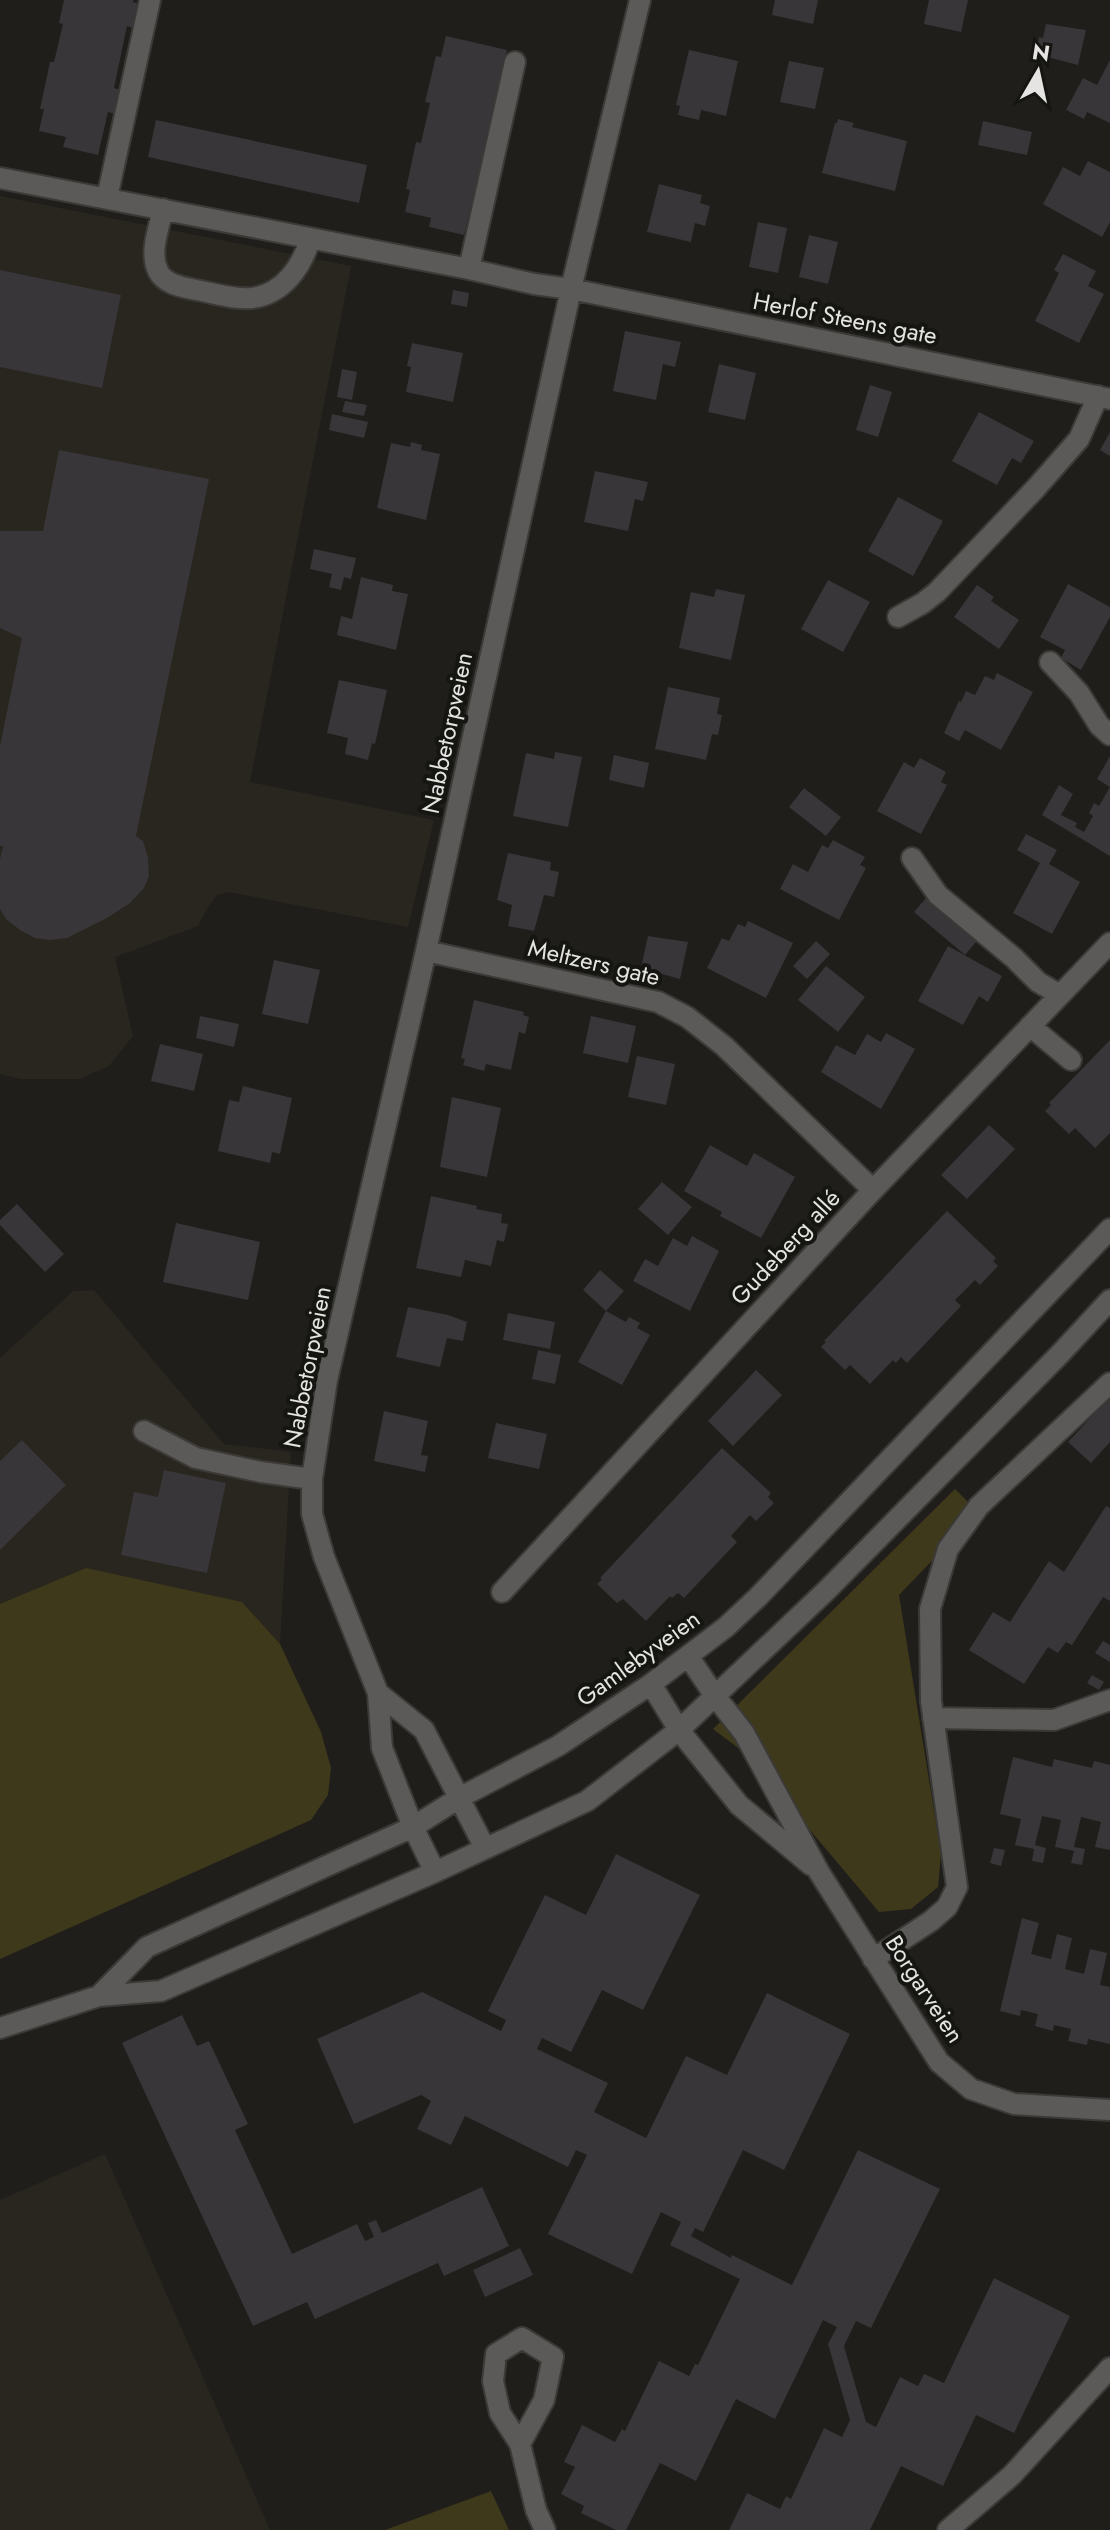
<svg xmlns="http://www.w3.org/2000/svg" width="1110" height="2530" font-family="Jost,sans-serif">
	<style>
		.built { fill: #28261e }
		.green { fill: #3f391b }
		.building { fill: #383639 }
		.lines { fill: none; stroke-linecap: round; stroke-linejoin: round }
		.minor-casing { stroke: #3b3a37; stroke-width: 24 }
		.minor { stroke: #5b5a59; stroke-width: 20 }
		.labels { text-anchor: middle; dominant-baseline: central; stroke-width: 8; stroke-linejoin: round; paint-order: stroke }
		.street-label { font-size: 24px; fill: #e5e4e2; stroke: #151512 }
	</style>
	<rect width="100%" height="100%" fill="#1f1e1b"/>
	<!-- built -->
	<path class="built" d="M0,196L351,266L250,782L434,820L408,927L229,892L217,895L210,904L198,926L115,957L133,1036L109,1066L80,1079H21L0,1074Z
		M94,1290L224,1444L291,1452L280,1644L242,1602L0,1604V1358L73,1291Z
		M105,2154L270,2530H0V2200Z"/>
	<!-- green -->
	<path class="green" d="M955,1489L971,1505L952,1540L899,1595L941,1854L938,1887L911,1909L879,1912L745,1753L713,1729Z
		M86,1568L242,1602L280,1644L321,1732L331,1768L328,1795L311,1820L0,1959V1604Z
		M491,2491L509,2530H385Z"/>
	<!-- building -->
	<path class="building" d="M64,0H133V2L139,4L134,28L127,26L114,88L120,90L115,114L108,112L98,155L63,147L66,137L39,131L44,109H40L50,62H54L63,24L59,23Z
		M775,0H818L813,24L772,15Z
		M929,0H968L961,32L924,24Z
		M1046,24L1086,30L1078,65L1036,54L1039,37L1043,38Z
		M446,36L507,50L499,82L505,83L500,109L494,107L480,168L486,169L480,194L474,193L464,235L429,227L431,218L405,212L410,190L406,189L416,142L421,143L430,103L425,102L436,56L441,57Z
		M689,50L738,61L726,116L701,110L699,120L678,115L680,106L676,105Z
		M1110,60V123L1087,112L1084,119L1066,110L1083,78L1097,85Z
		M789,61L824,68L815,109L780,102Z
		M838,119L854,123L852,127L907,141L895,191L822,173L835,123H837Z
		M156,120L367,165L359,203L148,157Z
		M983,121L1032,132L1027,155L978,145Z
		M1088,161L1110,172V222L1102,237L1043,204L1063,167L1080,176Z
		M659,184L702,195L700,203L710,206L705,226L695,223L691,242L647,232Z
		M758,222L787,228L778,273L749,267Z
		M809,235L838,242L828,284L799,277Z
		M1063,254L1096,271L1088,286L1104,294L1079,343L1035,321L1059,273L1054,270Z
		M0,270L121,295L102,388L0,367Z
		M453,290L469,293L467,307L451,304Z
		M625,331L681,342L675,367L663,364L656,400L613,391Z
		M412,343L463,353L453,402L406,392L411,367L407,366Z
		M719,364L756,373L745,420L708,412Z
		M342,369L357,372L352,400L337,397Z
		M870,385L892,392L878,437L856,430Z
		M345,401L367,405L364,416L342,412Z
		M979,412L1034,441L1021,463L1012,458L997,485L952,461Z
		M332,414L368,422L364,438L329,430Z
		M1110,432V456L1100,450Z
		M411,442L422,445L421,450L440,454L426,520L377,508L391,443L410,447Z
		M59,450L209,479L136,836L143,841L148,857L149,876L144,888L130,903L107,918L67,938L50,940L35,938L20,930L6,919L0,909V859L3,846H0V746L22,638L0,628V531H43Z
		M595,471L648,482L643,501L635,499L628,531L584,522Z
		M898,497L943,521L913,576L868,551Z
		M314,549L356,558L351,579L344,577L341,590L329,587L332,574L310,569Z
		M361,577L393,585L392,591L408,594L396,650L337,635L341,616L352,619Z
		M828,580L870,602L843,652L801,629Z
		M1068,584L1110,607V617L1081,670L1061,658L1065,650L1040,637Z
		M977,585L994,597L991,601L1019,620L999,649L954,617Z
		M716,589L745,595L731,660L679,648L691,592L714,597Z
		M997,673L1033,692L1001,750L965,730L959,741L944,733L959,701L961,702L966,691L975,695L985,676L994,680Z
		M339,680L387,690L375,744L372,743L368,760L345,754L348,738L327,733Z
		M668,687L720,698L717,714L722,715L718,735L712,734L706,760L655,749Z
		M555,752L582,757L568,827L513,816L526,753L554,759Z
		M614,755L649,763L644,788L609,780Z
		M1110,756V856L1042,815L1059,785L1073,794L1061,815L1077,823L1075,827L1084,832L1093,816L1089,813L1094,803L1099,806L1110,787L1097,779Z
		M920,758L946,772L941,782L947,785L921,834L877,811L904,762L914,768Z
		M804,788L841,817L826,836L789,807Z
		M1026,834L1057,850L1049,864L1080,882L1052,934L1013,913L1040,863L1017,850Z
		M833,840L865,857L860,865L866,868L839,920L780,889L793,864L808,872L822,845L828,848Z
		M508,853L551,862L550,870L559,872L554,897L544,895L534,931L508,926L512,905L497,900Z
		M926,898L976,939V942L965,955L914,912Z
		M748,921L793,943L766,998L707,968L722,938L729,941L738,924L745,927Z
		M648,936L688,942L680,979L641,968Z
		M816,941L830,954L807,979L793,966Z
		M948,946L1002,976L988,1002L979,996L963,1025L918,1001Z
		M274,960L320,970L308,1024L262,1014Z
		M826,966L865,997L838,1032L798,1000Z
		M474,1000L524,1012L523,1015L529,1017L525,1034L519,1032L511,1070L486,1064L484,1071L463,1065L465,1059L461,1058Z
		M200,1016L239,1024L234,1047L196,1038Z
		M591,1016L636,1026L628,1063L583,1053Z
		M886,1033L915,1049L881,1109L821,1072L836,1045L855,1055L867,1034L881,1042Z
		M1110,1040V1133L1095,1148L1075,1128L1069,1134L1045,1111L1051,1105L1049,1103Z
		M160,1044L203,1054L194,1091L151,1081Z
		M637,1056L675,1064L666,1105L628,1097Z
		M243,1086L292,1098L280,1154L272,1152L270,1163L218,1151L229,1100L239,1102Z
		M452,1097L501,1108L487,1177L440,1167Z
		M989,1125L1015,1149L967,1199L941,1175Z
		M710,1145L747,1166L754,1153L795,1177L761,1238L720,1216L722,1212L684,1191Z
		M662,1182L692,1207L668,1235L638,1209Z
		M431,1196L477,1206L476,1209L502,1214L501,1223L508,1224L504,1242L497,1240L491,1266L465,1260L461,1277L416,1268Z
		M17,1204L64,1254L45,1272L0,1225V1220Z
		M947,1211L996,1258L993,1261L998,1266L980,1285L975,1280L955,1300L961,1306L907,1363L901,1357L896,1363L893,1360L870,1384L850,1365L845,1370L821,1347L826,1342L824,1341Z
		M176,1223L260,1242L248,1300L163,1282Z
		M692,1236L719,1251L690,1311L633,1281L645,1259L658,1266L673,1238L687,1246Z
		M600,1270L624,1291L606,1311L583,1290Z
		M408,1307L448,1315L467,1322L463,1341L447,1338L440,1367L396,1357Z
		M606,1311L626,1322L629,1317L640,1323L637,1328L650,1335L622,1385L578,1362Z
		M508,1313L555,1322L550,1349L503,1340Z
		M538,1350L561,1355L555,1384L532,1379Z
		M756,1370L782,1395L733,1446L708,1421Z
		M1110,1397V1442L1091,1463L1068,1442Z
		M384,1411L428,1421L421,1455L428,1456L425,1472L374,1461Z
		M496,1423L547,1434L539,1469L488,1458Z
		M22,1440L66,1485L0,1550V1461Z
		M722,1448L771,1493L768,1497L774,1503L756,1521L750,1515L731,1536L737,1542L684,1598L678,1593L672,1598L670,1596L646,1621L623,1599L617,1603L597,1584L602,1579L600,1578Z
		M164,1470L226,1483L207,1573L121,1555L134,1492L158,1497Z
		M1106,1506L1110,1508V1601L1103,1597L1072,1645L1066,1642L1058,1653L1048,1647L1024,1684L969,1650L993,1612L1010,1622L1049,1561L1064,1572Z
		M1103,1641L1110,1645V1662L1095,1653Z
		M1092,1675L1104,1682L1099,1690L1087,1683Z
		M1013,1757L1052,1767L1054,1759L1092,1768L1094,1761L1110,1765V1850L1095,1847L1101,1822L1081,1817L1074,1847L1085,1849L1082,1865L1071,1863L1074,1851L1055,1847L1061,1820L1042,1816L1035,1845L1046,1848L1043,1863L1032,1861L1034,1849L1015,1845L1021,1819L1000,1814Z
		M994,1848L1005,1850L1001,1866L990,1863Z
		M616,1854L700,1895L643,2010L602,1990L571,2052L542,2038L537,2049L608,2083L594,2112L646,2138L686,2056L727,2075L767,1993L850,2034L784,2170L743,2150L703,2232L695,2228L691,2236L731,2258L732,2255L792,2285L858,2150L940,2189L871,2328L856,2321L844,2346L866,2422L876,2427L900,2377L918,2386L924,2374L944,2383L994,2278L1070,2316L1014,2433L976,2415L943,2486L901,2466L870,2530H729L747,2493L780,2509L786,2496L791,2499L824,2428L842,2437L850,2420L828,2344L837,2327L823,2320L775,2419L736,2399L696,2481L660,2463L626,2530H616L581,2513L584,2506L561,2494L575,2467L564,2462L582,2425L615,2442L622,2429L625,2431L659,2361L689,2376L695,2364L698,2365L740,2279L670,2245L681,2222L661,2212L632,2274L548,2234L587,2155L576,2150L568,2167L465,2116L451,2145L417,2129L431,2101L421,2095L354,2124L317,2039L422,1992L501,2031L506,2020L488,2011L545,1895L586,1915Z
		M1022,1918L1039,1923L1031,1954L1051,1959L1057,1934L1072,1938L1065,1969L1084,1974L1090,1949L1107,1953L1100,1985L1110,1987V2044L1088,2039L1087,2045L1068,2041L1071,2029L1054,2025L1053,2031L1035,2026L1038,2014L1021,2010L1020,2016L1000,2011Z
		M182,2015L197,2046L209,2041L248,2124L235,2130L292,2254L357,2224L365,2241L374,2237L368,2223L376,2220L382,2233L482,2187L509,2246L444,2276L438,2263L315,2319L307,2302L253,2326L122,2043Z
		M520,2248L533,2275L485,2297L473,2270Z"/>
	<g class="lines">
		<defs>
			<path id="minor" d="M0,178L469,269L534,284L571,289L1110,399
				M107,198L150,0
				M163,209C159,228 149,252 158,271C165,285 183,287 196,290C214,293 234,300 252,298C283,294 302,267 310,239
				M469,269L515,62
				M898,617L923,603L937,592L1036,488L1079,439L1098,396
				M1050,662L1079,693L1099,725L1110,735
				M912,858L938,895L1014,958L1038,982L1060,995
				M426,951L658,1002L687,1017L724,1046L873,1190
				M1030,1026L1071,1060
				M144,1431L196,1458L261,1472L312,1479
				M502,1592L873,1190L1110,943
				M688,1656L715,1696L744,1733L819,1872L939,2062L971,2089L1014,2104L1110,2110
				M651,1684L679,1730L739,1805L811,1865
				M378,1693L424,1730L485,1848
				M933,1718L1054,1720L1110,1700
				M435,1872L413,1827L382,1748L378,1693L324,1557L312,1514V1479L327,1380L426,951L571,289L640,0
				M873,1959L931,1921L947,1907L957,1887L931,1701L930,1609L948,1549L979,1506L1110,1383
				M99,1996L147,1947L413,1827L459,1798L558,1746L651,1684L726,1627L758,1597L1110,1229
				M0,2028L99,1996L161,1991L435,1872L587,1801L679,1730L828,1589L1060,1354L1110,1300
				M520,2444L544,2400L553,2357L522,2338L496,2354L493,2381L500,2413L520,2444L536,2510L545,2530
				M948,2530L1012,2475L1110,2368"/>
		</defs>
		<!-- minor casing -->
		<use href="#minor" class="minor-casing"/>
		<!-- minor -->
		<use href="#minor" class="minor"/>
	</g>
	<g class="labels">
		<!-- street labels -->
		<g class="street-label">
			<text transform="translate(845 318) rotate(11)">Herlof Steens gate</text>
			<text transform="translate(447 733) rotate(-78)">Nabbetorpveien</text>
			<text transform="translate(594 962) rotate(13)">Meltzers gate</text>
			<text transform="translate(785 1247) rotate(-47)">Gudeberg allé</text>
			<text transform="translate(307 1367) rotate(-79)">Nabbetorpveien</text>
			<text transform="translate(638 1658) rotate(-36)">Gamlebyveien</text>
			<text transform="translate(925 1989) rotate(57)">Borgarveien</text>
		</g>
	</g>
	<!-- north arrow -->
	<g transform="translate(1038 72) rotate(9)" stroke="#151512" stroke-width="6" paint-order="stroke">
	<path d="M0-6L14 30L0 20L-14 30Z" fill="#e5e4e2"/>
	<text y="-12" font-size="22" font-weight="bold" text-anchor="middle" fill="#e5e4e2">N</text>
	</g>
</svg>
